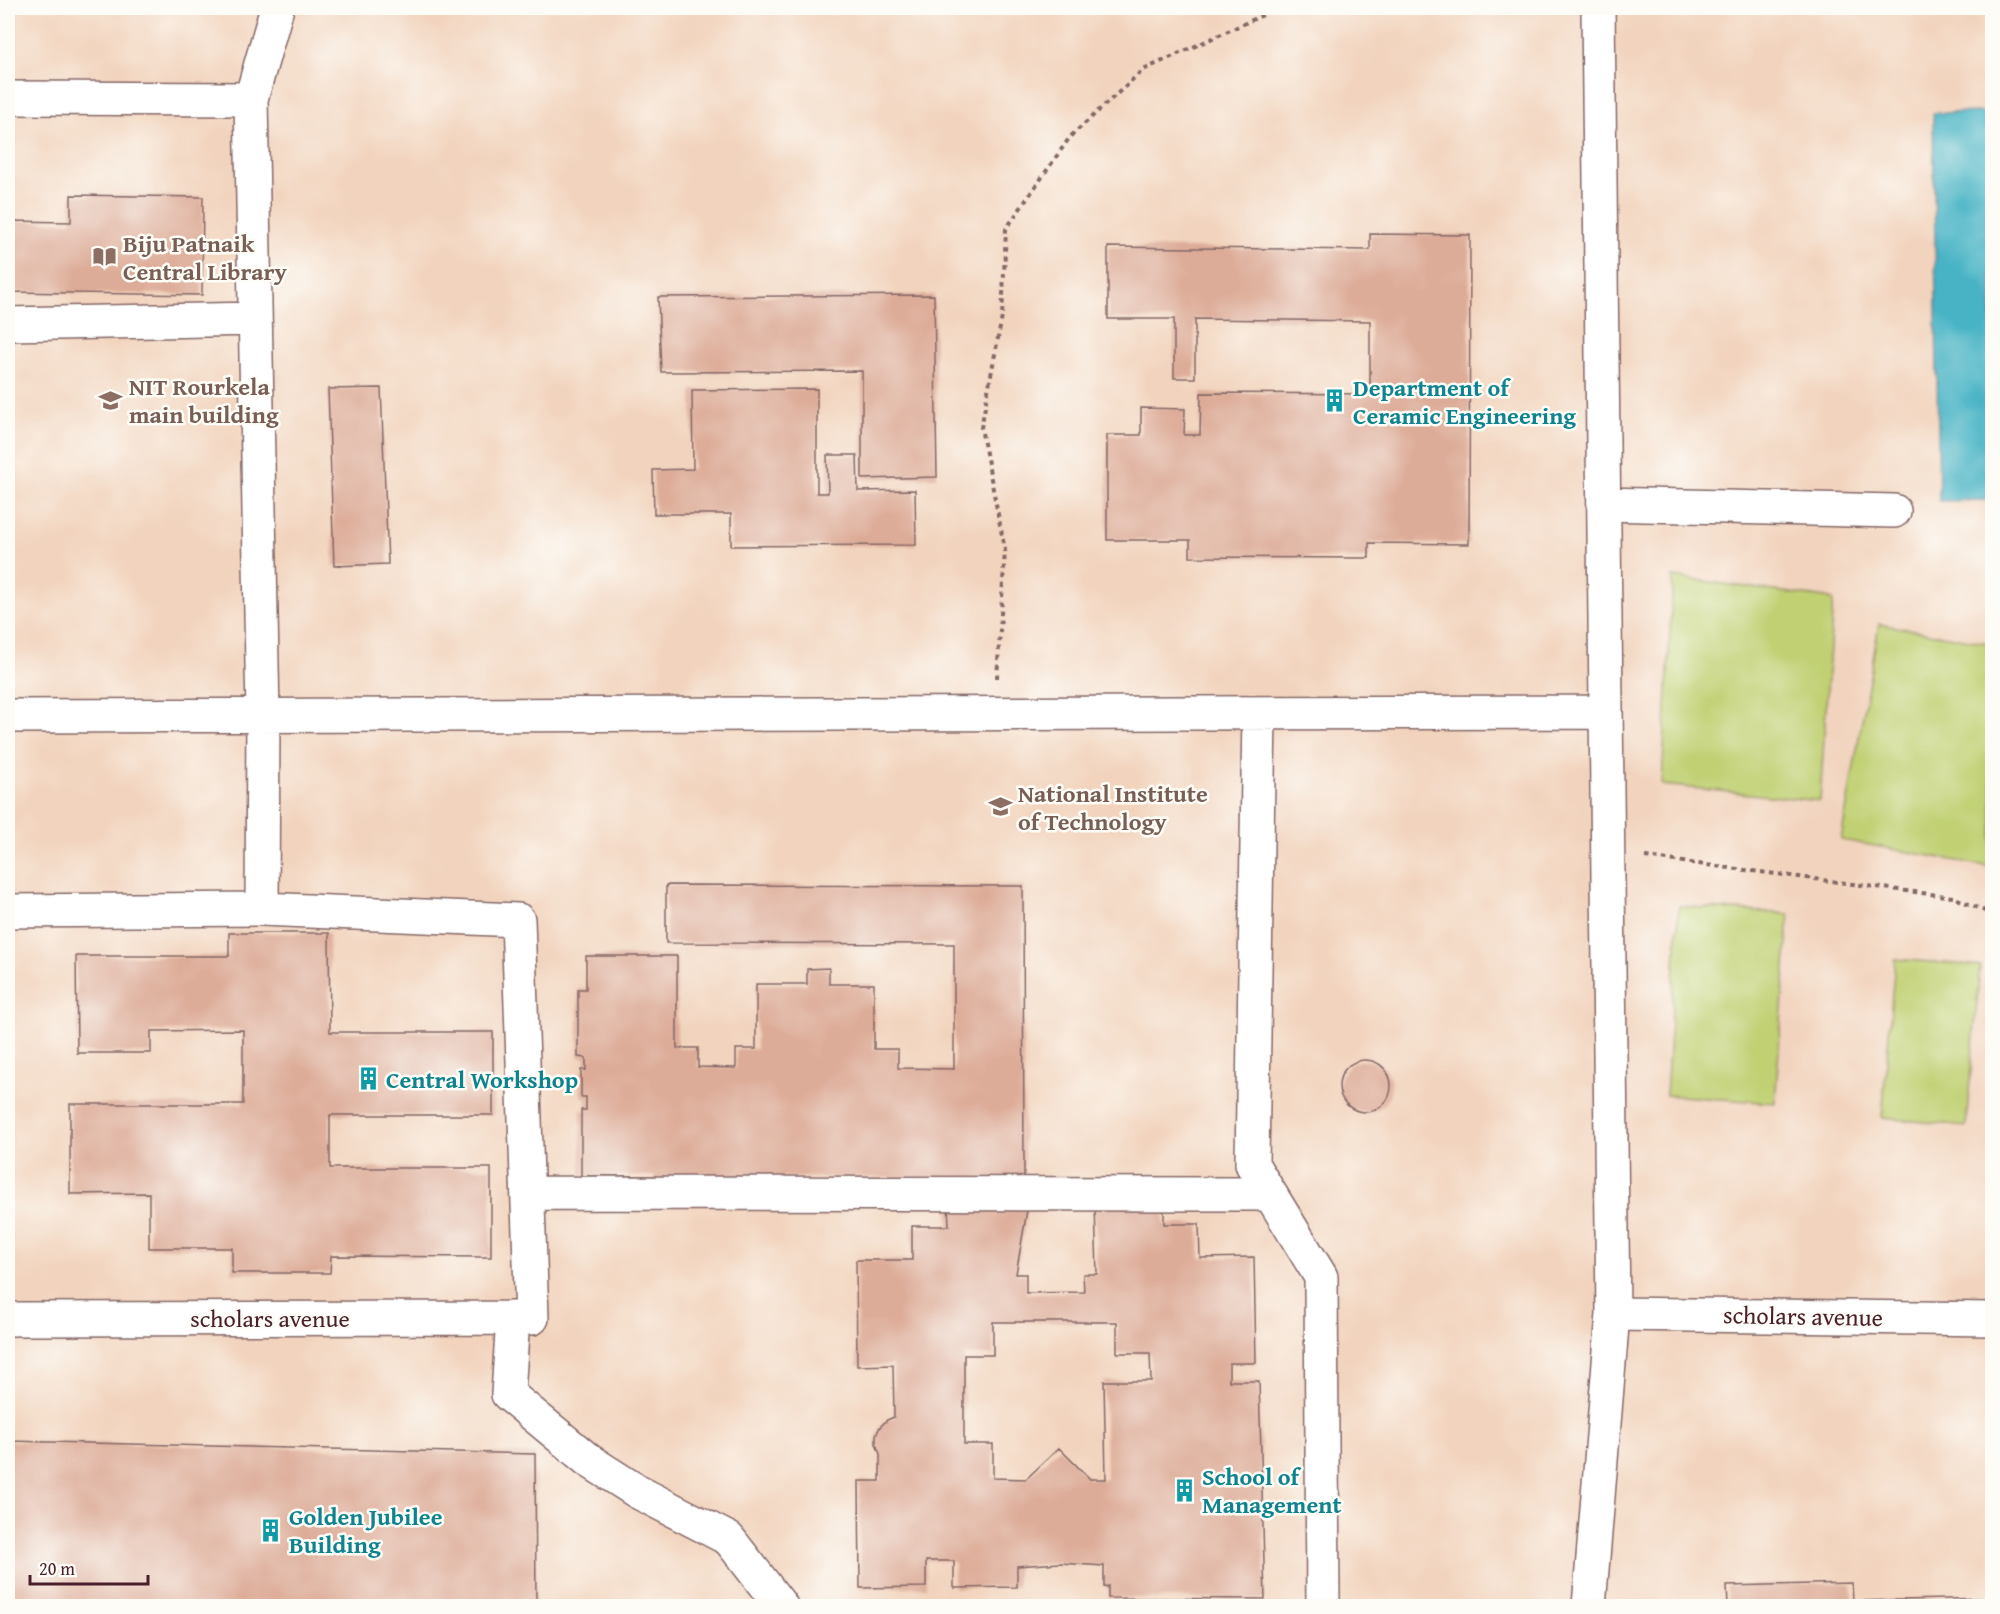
<svg xmlns="http://www.w3.org/2000/svg" width="2000" height="1614" font-family="'Gentium Book Plus',serif">
	<style>
		.built { fill: #f2d4be }
		.green { fill: #c0d072; stroke: #85784e; stroke-width: 1.5 }
		.water { fill: #47b3c5; stroke: #486978; stroke-width: 1.5 }
		.building { fill: #ddac98; fill-rule: evenodd }
		.lines { fill: none; stroke-linecap: round; stroke-linejoin: round }
		.minor-casing { stroke: #846766; stroke-width: 36 }
		.path { stroke: #846766; stroke-width: 4; stroke-dasharray: 4.5 4.5; stroke-linecap: butt }
		.minor { stroke: #fff; stroke-width: 33 }
		.labels { text-anchor: middle; dominant-baseline: central; stroke-width: 5; stroke-linejoin: round; paint-order: stroke }
		.education-label { font-size: 24px; font-weight: bold; fill: #785e54; stroke: #fdfcf7; text-anchor: start }
		.culture-label { font-size: 24px; font-weight: bold; fill: #0d838f; stroke: #fdfcf7; text-anchor: start }
		.street-label { font-size: 24px; fill: #4a1f2b; stroke: #fdfcf7 }
	</style>
	<rect width="100%" height="100%" fill="#fdfcf7"/>
	<filter id="ink" filterUnits="userSpaceOnUse"><feTurbulence type="fractalNoise" baseFrequency=".0167" numOctaves="2"/><feDisplacementMap in="SourceGraphic" scale="12" xChannelSelector="R" yChannelSelector="G"/><feConvolveMatrix kernelMatrix="1 2 1 2 8 2 1 2 1" color-interpolation-filters="sRGB"/></filter>
	<filter id="wash" filterUnits="userSpaceOnUse"><feTurbulence type="fractalNoise" baseFrequency=".008" numOctaves="4" result="noise"/><feDisplacementMap in="SourceGraphic" scale="24" xChannelSelector="R" yChannelSelector="G"/><feGaussianBlur stdDeviation="1.35" result="paint"/><feColorMatrix in="noise" values="0 0 0 0 0 0 0 0 0 0 0 0 0 0 0 0 0 1.4 0 .05"/><feComposite in="paint" operator="in"/></filter>
	<g filter="url(#wash)">
		<rect width="100%" height="100%" fill="#f1ecd4"/>
		<!-- built -->
		<path class="built" d="M8,8H1992V1606H8Z"/>
		<!-- green -->
		<path class="green" d="M1673,577L1833,599L1820,801L1662,785Z
			M1879,624L1992,644V867L1841,840Z
			M1679,906L1789,914L1775,1103L1666,1095Z
			M1895,959L1980,966L1966,1126L1882,1118Z"/>
		<!-- water -->
		<path class="water" d="M1992,112V500L1939,501L1933,113Z"/>
		<g id="blocks">
			<!-- building -->
			<path class="building" d="M71,195L203,197L202,295L8,292V221L71,222Z
				M1370,234L1470,235L1469,544L1369,543V558L1190,557V540H1107V435H1141V408L1185,409L1184,435H1200L1201,393L1370,394V321L1195,319V378H1174V319H1108V247L1370,250Z
				M934,295L937,477L862,479V371L661,372L658,297Z
				M381,388L388,564L334,566L328,389Z
				M817,389V493H828L827,455H857L858,491L915,490L916,545L731,546V514H654L653,470L693,469L692,390Z
				M666,885L1023,886L1024,1178L683,1177L682,1183H655L654,1176H581V1110H586V1097H581V1070H586V1058L578,1057V989H586V956H677V1048H698V1067L736,1068V1049H756V984H807V969L829,968V984H874V1049H898V1068L954,1069V944L666,943Z
				M229,933H329L330,1032H493V1115H330V1168H491V1257L331,1256L330,1273H232V1248H149V1193L70,1194V1104H243V1030L151,1031V1053H77L76,956H229Z
				M1339 1086a26 26 0 1 1 52 0a26 26 0 1 1-52 0Z
				M1029,1199L1016,1274H1026V1293L1084,1292L1083,1274H1097L1095,1205L1164,1204V1224H1199L1200,1258L1254,1257L1256,1363H1229V1381H1259L1265,1599L1108,1598V1586L1104,1587V1566L1060,1563L1017,1566V1587L954,1588V1561H926V1587L860,1588L859,1481H880V1454L876,1444V1435L880,1427L887,1420L894,1417L893,1365L857,1366L856,1260H912V1226H949L948,1205ZM993,1322H1117V1353H1150L1151,1381H1104L1106,1479H1090L1059,1448L1026,1479L993,1478V1444H964V1355H993Z
				M8,1441L535,1454L536,1606H8Z
				M1852,1583L1853,1601L1992,1598V1606H1728L1727,1586Z"/>
		</g>
	</g>
	<g filter="url(#ink)">
		<use href="#blocks" fill-opacity="0" stroke="#846766" stroke-width="1.5"/>
		<g class="lines">
			<defs>
				<path id="minor" d="M8,98L251,99L263,716L262,909
					M251,99L277,8
					M8,324L255,319
					M1604,504L1894,511
					M1259,713L1252,1164L1321,1277L1323,1606
					M8,716L1606,712
					M8,911L262,909L518,920L532,1318L8,1319
					M528,1193L1270,1194
					M1613,1314L1992,1319
					M513,1318L508,1394L588,1460L638,1492L729,1539L781,1606
					M1589,1606L1613,1314L1598,8"/>
			</defs>
			<!-- minor casing -->
			<use href="#minor" class="minor-casing"/>
			<!-- path -->
			<path class="path" d="M997,678L1005,550L981,428L1002,317L1006,229L1070,137L1143,70L1263,15L1270,8
				M1645,857L1953,897L1992,914"/>
			<!-- minor -->
			<use href="#minor" class="minor"/>
		</g>
	</g>
	<!-- icons -->
	<defs>
		<symbol id="library-bare" viewBox="-9 -9 18 18"><path d="M-6-4Q-3-5.5-.7-3.5V5Q-3 3-6 4ZM6-4Q3-5.5 .7-3.5V5Q3 3 6 4Z" fill="#8d6e63" stroke="#fdfcf7" stroke-width="2.5" paint-order="stroke"/></symbol>
		<symbol id="university-bare" viewBox="-9 -9 18 18"><path d="M0-5L7-2L0 1L-7-2ZM-4 1L0 2.5L4 1V4Q0 6-4 4Z" fill="#8d6e63" stroke="#fdfcf7" stroke-width="2.5" paint-order="stroke"/></symbol>
		<symbol id="building-bare" viewBox="-9 -9 18 18"><path d="M-4-6H4V6H1V3H-1V6H-4ZM-2.5-4.3h1.7v1.8h-1.7ZM.8-4.3h1.7v1.8H.8ZM-2.5-1h1.7V.8h-1.7ZM.8-1h1.7V.8H.8Z" fill="#0f9aa8" stroke="#fdfcf7" stroke-width="2.5" paint-order="stroke"/></symbol>
	</defs>
	<g fill-rule="evenodd">
		<use href="#library-bare" x="88" y="240" width="33" height="33"/>
		<use href="#university-bare" x="94" y="384" width="33" height="33"/>
		<use href="#building-bare" x="1318" y="384" width="33" height="33"/>
		<use href="#university-bare" x="984" y="790" width="33" height="33"/>
		<use href="#building-bare" x="352" y="1062" width="33" height="33"/>
		<use href="#building-bare" x="1168" y="1474" width="33" height="33"/>
		<use href="#building-bare" x="254" y="1514" width="33" height="33"/>
	</g>
	<g class="labels">
		<!-- education labels -->
		<g class="education-label">
			<text x="123" y="243">Biju Patnaik<tspan x="123" dy="28">Central Library</tspan></text>
			<text x="129" y="386">NIT Rourkela<tspan x="129" dy="28">main building</tspan></text>
			<text x="1018" y="793">National Institute<tspan x="1018" dy="28">of Technology</tspan></text>
		</g>
		<!-- culture labels -->
		<g class="culture-label">
			<text x="1353" y="387">Department of<tspan x="1353" dy="28">Ceramic Engineering</tspan></text>
			<text x="386" y="1079">Central Workshop</text>
			<text x="1202" y="1476">School of<tspan x="1202" dy="28">Management</tspan></text>
			<text x="289" y="1516">Golden Jubilee<tspan x="289" dy="28">Building</tspan></text>
		</g>
		<!-- street labels -->
		<g class="street-label">
			<text transform="translate(1803 1316) rotate(1)">scholars avenue</text>
			<text x="270" y="1318">scholars avenue</text>
		</g>
	</g>
	<!-- margin -->
	<rect width="2000" height="1614" fill="none" stroke="#fdfcf7" stroke-width="30"/>
	<!-- scale -->
	<path d="M30 1575v9h118v-9" fill="none" stroke="#4a1f2b" stroke-width="3"/>
	<text x="39" y="1575" font-size="18" fill="#4a1f2b" stroke="#fdfcf7" stroke-width="4.5" paint-order="stroke">20 m</text>
</svg>
